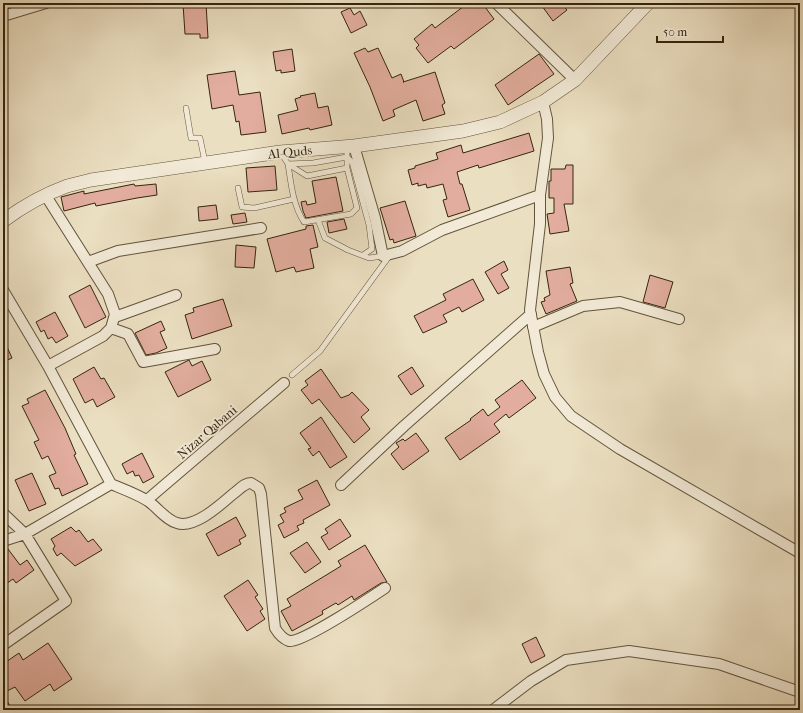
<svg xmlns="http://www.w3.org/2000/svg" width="803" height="713" font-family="'IM FELL French Canon',serif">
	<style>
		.building { fill: #e2ad9e; stroke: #34250f }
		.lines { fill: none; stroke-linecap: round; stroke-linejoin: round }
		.service-casing { stroke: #62543c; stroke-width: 6 }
		.minor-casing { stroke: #62543c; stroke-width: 12 }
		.tertiary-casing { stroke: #62543c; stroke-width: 14 }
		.service { stroke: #f2ead7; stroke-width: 5 }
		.minor { stroke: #f2ead7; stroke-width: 10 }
		.tertiary { stroke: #f2ead7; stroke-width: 13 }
		.labels { text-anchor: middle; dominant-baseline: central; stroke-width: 4; stroke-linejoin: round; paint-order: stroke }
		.street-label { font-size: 13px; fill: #34250f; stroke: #f2ead7 }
	</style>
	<rect width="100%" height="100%" fill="#ebdfc1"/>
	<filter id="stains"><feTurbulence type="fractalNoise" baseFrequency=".005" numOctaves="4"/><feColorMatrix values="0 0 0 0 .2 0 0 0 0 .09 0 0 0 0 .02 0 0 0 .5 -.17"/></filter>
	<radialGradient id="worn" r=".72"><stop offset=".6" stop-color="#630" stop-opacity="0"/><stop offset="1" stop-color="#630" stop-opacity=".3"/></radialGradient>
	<!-- building -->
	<path class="building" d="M196,3H206L208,38H200V34H185L183,4Z
		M468,3H482L494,19L454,49L451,46L428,63L416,48L419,45L414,39L432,24L435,28Z
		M545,3H561L567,10L553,21L542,6Z
		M350,8L354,15L360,11L367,25L351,33L341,12Z
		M365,48L368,52L378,48L392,78L401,74L404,82H403L435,72L445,103L442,105L445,114L423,121L416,100L393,110L395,116L383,121L370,87L354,53Z
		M292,49L295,71L281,73V70L276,71L273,52Z
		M539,54L554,74L508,105L495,85Z
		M235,71L239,95L260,92L266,132L241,135L239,121L236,122L233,105L212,109L207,75Z
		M315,93L318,108L328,106L332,125L310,130L309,128L282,134L278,115L298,110L295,99L301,97L300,96Z
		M529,133L534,151L479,168L478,165L457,172L460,184H462L470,210L448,217L443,200L447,199L443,184L427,188L426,184L418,186V183L412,185L408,170L415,168V166L438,159L436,153L461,145L463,153Z
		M566,165H573V204H564L569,231L550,234L547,214L554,213V198H549V181H551V169H565Z
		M275,166L277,190L248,192L246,168Z
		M336,177L343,211L306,218L303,211L301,202L306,201L307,205L316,203L312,181Z
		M134,184L135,186L156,184L157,195L137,198L96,206L95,203L64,211L61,197L84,191V194Z
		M405,201L416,236L394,243L393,239L390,240L380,208Z
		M216,205L218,219L199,221L198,207Z
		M245,213L247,222L233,224L231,215Z
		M344,219L347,229L329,233L327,222Z
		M313,225L318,247L310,249L314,268L296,272L294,267L276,272L267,239L306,229V226Z
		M236,245L256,247L254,268L235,267Z
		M504,261L508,270L501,274L509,288L498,294L485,272Z
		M570,267L573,283L570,284L577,301L546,314L541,302L545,301L544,298L550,295L546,271Z
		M650,275L673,282L665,308L643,302Z
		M473,279L484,300L462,312L459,307L443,315L447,322L423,333L414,316L446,300L443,294Z
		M90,285L106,317L85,328L69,296Z
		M223,299L232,326L192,339L185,315L194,312L193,308Z
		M55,312L68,336L56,343L52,337L48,339L44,330L41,332L36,322Z
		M161,321L165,330L160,332L167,348L156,353L146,355L135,333Z
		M3,338L12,358L3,362Z
		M189,360L192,366L202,361L211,380L178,397L165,372Z
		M94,367L101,379L104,378L115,397L97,407L93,399L85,403L73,379Z
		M412,367L424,386L411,395L398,376Z
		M321,369L341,398L349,395L352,392L369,410L361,417L370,429L354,443L319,399L312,404L301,390L308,385L305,381Z
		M522,380L536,398L509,418L506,414L494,424L500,432L460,460L445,438L471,420L470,419L483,409L488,416L500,407L495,400Z
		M45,390L65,428L76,454L74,455L88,484L62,496L59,488L55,489L49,476L56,473L48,456L42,459L34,442L39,440L22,406L29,403L27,399Z
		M321,417L347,457L330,468L319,451L313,456L308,449L311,448L300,433Z
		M416,433L429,451L403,470L391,454L399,447L396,443L403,439L405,441Z
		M142,453L154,477L143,483L139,475L135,476L133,471L127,474L122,464Z
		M32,473L46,504L29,511L15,480Z
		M317,480L330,505L303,520L304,523L297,526L299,530L284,538L278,525L284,522L280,515L286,512L284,508L303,499L298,490Z
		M236,517L246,536L239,540L241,544L218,556L206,534Z
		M340,519L351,536L329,550L321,537L328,533L325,529Z
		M71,527L76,532L79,530L88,542L93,539L102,550L75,566L61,553L57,556L53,549L55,546L51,539Z
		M307,542L321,562L305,573L290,553Z
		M365,545L387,582L381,583L354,600L352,596L338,605L336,603L322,611L323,614L292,631L281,611L291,606L287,599L341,566L338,561Z
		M8,549L20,565L27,560L34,570L16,583L13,579L3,586V553Z
		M248,580L258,595L255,597L263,609L260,611L265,619L247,631L224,596Z
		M536,637L545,656L531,663L522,644Z
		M48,643L72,679L54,691L50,684L25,701L15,687L3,693L12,710H3V664L19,653L23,660Z"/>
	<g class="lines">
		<defs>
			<path id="service" d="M186,108L191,138H200L205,162
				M347,148V168L357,208L351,214L304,222C293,205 291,184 288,164L313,163L347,157L352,162L369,225L372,249L363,255
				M281,153L288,164L307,176L347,168
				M238,188L242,207L254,208L294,199
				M318,220L325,238L348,250L369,258L383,256
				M292,375L320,351L390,255"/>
			<path id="minor" d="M496,3L575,80
				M3,16L46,3
				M543,102L547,119L548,138L540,195V224L530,310L538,352L544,374L555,397L571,416L620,449L800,553
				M354,146L375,218L383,256L402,251L442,230L540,195
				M46,196L108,294L115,314L111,328L103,336L48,366
				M88,262L118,251L261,228
				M3,290L48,366L111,484
				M115,317L176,295
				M533,327L583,306L620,302L679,319
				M111,328L128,334L143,362L215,349
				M341,485L404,426L531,314
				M147,500L284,383
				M3,513L25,534L111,484C123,489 137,494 148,501C158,508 166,520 177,523C195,529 221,504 233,494C239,490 244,483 251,483L259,488L261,494L275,628C278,633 283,639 289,641C302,643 370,598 385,588
				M3,541L25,534L66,601L3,645
				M493,710L531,681L566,660L629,651L719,664L800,692"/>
			<path id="tertiary" d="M3,221C22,207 45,194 67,186C75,184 83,182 91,180L280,152L354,146L463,131L500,122L543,102L575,80L648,3"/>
		</defs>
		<!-- service casing -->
		<use href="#service" class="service-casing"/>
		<!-- minor casing -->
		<use href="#minor" class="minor-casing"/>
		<!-- tertiary casing -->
		<use href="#tertiary" class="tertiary-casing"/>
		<!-- service -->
		<use href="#service" class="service"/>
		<!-- minor -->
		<use href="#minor" class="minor"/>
		<!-- tertiary -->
		<use href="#tertiary" class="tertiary"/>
	</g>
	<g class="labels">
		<!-- street labels -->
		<g class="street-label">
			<text transform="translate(290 152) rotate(-6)">Al-Quds</text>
			<text transform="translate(207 432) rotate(-41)">Nizar Qabani</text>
		</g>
	</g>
	<!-- margin -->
	<rect width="803" height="713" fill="none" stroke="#ebdfc1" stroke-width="16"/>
	<rect x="4" y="4" width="795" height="705" fill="none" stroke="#34250f" stroke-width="2"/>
	<rect x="8" y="8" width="787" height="697" fill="none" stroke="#34250f"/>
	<!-- scale -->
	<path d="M657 36v6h66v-6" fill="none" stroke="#34250f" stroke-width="2"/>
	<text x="663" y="36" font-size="12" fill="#34250f" stroke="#f2ead7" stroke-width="3" paint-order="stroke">50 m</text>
	<rect width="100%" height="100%" filter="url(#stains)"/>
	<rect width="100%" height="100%" fill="url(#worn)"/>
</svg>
